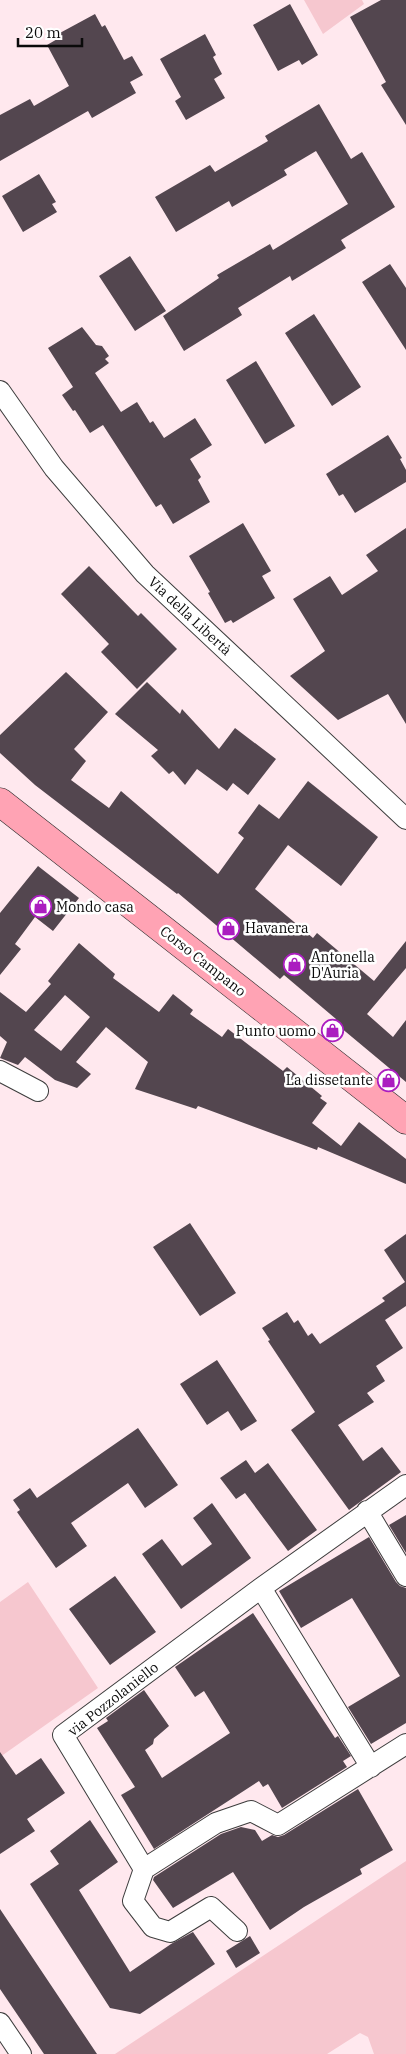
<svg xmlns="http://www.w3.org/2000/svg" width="406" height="2054" font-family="'IBM Plex Serif',serif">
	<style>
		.farmland { fill: #f6c7cf }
		.building { fill: #53464f; fill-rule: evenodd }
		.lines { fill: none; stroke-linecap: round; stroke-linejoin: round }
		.minor-casing { stroke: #3d3d3d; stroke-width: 22 }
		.secondary-casing { stroke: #2c2c2c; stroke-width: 29 }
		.minor { stroke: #fff; stroke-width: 20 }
		.secondary { stroke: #ffa3b4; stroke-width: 28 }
		.labels { text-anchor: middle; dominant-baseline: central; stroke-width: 5; stroke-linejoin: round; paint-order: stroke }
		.street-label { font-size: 14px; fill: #0a0a0a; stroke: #fff }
		.poi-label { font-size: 14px; fill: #0a0a0a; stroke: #fff; text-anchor: start }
	</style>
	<rect width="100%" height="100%" fill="#ffe8ee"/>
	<!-- farmland -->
	<path class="farmland" d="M304,0H362L364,4L323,34Z
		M28,1582L98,1688L0,1757V1602Z
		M406,1861V2054H374L368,2037L360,2033L327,2054H115Z"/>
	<!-- building -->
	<path class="building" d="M381,0H406V125L381,85L386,82L350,17Z
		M290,4L318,55L302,65L299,60L278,71L253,25Z
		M95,14L102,27L105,25L124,60L132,56L143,75L130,82L136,93L92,118L88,111L0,161V115L30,99L34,106L69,86L47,45L59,38L58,34Z
		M205,34L216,55L213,57L222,74L214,79L225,98L186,120L175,101L181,97L160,59Z
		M319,104L351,159L362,152L395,207L341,240L346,248L292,281L290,276L238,308L242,315L184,351L163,316L219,278L217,275L270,244L273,250L348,204L316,151L284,170L287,175L232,207L229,201L176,232L155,197L210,165L215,172L268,141L265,136Z
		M39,174L56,202L52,204L57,212L23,232L2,196Z
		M130,256L166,311L135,331L99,276Z
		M390,264L406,288V350L362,282Z
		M314,314L361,387L332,406L285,333Z
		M82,327L96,345L102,346L109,356L105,359L109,363L95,373L121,412L137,402L150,423L153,421L164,438L195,418L212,445L190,459L201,477L198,480L210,502L173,524L161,504L156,507L103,425L90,433L75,410L73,411L62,395L73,387L48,348Z
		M256,361L295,426L265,444L226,380Z
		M388,435L402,458L400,459L406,470V482L355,513L343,494L339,496L326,474Z
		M243,523L271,571L262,576L275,598L233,623L231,620L225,623L208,593L210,592L189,556Z
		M406,528V724L388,694L338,720L290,676L325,651L293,599L330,576L342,595L378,571L366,555Z
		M89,566L138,616L141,613L177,649L137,689L101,652L109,644L61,594Z
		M66,672L108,712L74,749L86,761L71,780L109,808L121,791L218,874L244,838L238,833L259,804L279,819L308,781L378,837L341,886L288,845L255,889L313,938L317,933L374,981L406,941V968L367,1014L393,1037L406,1020V1082L334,1022L336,1019L284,975L280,979L178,893L177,894L35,785L0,753V735Z
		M147,682L180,714L182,709L219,749L235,728L276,759L248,795L233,783L227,791L197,769L185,785L173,771L169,774L151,756L158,750L115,714Z
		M38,866L79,898L53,931L35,917L15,944L21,949L0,975V913Z
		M79,943L115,974L113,978L159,1012L173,994L193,1010L190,1014L222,1037L228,1029L283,1071L287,1067L322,1096L320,1098L327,1103L312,1123L341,1146L359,1122L406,1159V1184L318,1147L317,1150L198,1106L196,1109L135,1089L148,1062L106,1027L76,1062L91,1074L77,1088L55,1080L25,1057L18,1065L0,1058L7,1042L0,1036V992L26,1012L51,984L48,981ZM65,995L90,1017L61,1051L34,1030Z
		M190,1223L236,1293L200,1316L153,1247Z
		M406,1234V1306L385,1320L403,1348L376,1366L385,1381L367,1393L374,1402L338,1425L363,1461L382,1447L401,1472L349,1510L291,1430L315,1412L268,1341L270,1340L262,1328L287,1312L294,1323L298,1320L308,1336L312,1333L320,1344L385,1301L382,1298L405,1282L384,1250Z
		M217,1360L257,1421L241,1431L228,1411L207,1425L180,1384Z
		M138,1428L178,1485L145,1508L128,1483L71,1523L87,1546L56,1568L17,1512L20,1510L13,1500L30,1488L37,1498Z
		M246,1460L255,1473L268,1463L317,1530L288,1551L245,1493L236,1499L220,1478Z
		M212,1503L251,1558L181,1609L142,1554L162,1539L182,1566L212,1544L193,1518Z
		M406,1515V1553L389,1525Z
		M369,1537L396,1582L400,1586L406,1588V1723L371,1744L348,1707L400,1676L352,1598L301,1628L279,1591Z
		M115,1576L156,1632L110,1665L69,1609Z
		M253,1613L335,1738L338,1736L351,1756L343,1761L347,1767L282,1808L268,1784L263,1787L259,1781L154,1849L121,1795L135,1787L97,1728L108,1721L106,1718L144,1690L169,1726L154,1739L153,1744L145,1750L162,1778L230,1733L204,1691L195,1697L175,1667Z
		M0,1752L16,1775L41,1758L65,1793L27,1819L35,1831L0,1854Z
		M358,1789L393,1850L360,1869L362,1874L304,1907L270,1930L233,1872L173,1908L153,1880L154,1877L221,1834L241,1827L255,1830L262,1841L272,1835L278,1837L284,1835Z
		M90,1820L118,1862L79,1890L130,1972L171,1944L193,1932L215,1964L140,2014L110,2008L30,1884L59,1864L50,1851Z
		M0,1909L97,2054H44L0,1989Z
		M250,1936L260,1953L236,1968L226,1951Z"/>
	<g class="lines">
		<defs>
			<path id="minor" d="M0,391L54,468L145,574L406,819
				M0,1071L38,1091
				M367,1511L406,1576
				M261,1588L371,1767
				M144,1869L63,1735L261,1588L406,1485
				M237,1931L211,1907L170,1932L153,1927L133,1901L144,1869L216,1823L251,1811L278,1825L406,1744
				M0,2023L21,2054"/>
			<path id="secondary" d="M0,802L406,1120"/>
		</defs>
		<!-- minor casing -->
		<use href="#minor" class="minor-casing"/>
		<!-- secondary casing -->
		<use href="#secondary" class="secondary-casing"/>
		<!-- minor -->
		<use href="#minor" class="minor"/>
		<!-- secondary -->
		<use href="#secondary" class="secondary"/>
	</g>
	<!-- icons -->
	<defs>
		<symbol id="shop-ring" viewBox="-11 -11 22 22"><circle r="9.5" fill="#fff" stroke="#ab1dc0" stroke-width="1.5"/><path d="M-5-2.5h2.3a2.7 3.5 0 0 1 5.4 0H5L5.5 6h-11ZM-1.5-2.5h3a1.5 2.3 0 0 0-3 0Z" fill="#ab1dc0"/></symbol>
	</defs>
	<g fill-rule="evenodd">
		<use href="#shop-ring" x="28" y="894" width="25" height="25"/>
		<use href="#shop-ring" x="216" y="916" width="25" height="25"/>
		<use href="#shop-ring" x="282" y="952" width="25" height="25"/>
		<use href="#shop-ring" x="320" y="1018" width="25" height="25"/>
		<use href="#shop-ring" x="376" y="1068" width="25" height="25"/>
	</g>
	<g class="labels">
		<!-- street labels -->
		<g class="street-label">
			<text transform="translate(190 616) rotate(43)">Via della Libertà</text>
			<text transform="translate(203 961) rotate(38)">Corso Campano</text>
			<text transform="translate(113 1699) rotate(-38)">via Pozzolaniello</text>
		</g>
		<!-- poi labels -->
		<g class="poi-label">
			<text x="56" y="907">Mondo casa</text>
			<text x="245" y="928">Havanera</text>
			<text x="311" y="957">Antonella<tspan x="311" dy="16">D'Auria</tspan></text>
			<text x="316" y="1031" text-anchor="end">Punto uomo</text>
			<text x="373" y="1080" text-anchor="end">La dissetante</text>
		</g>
	</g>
	<!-- scale -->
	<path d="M18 38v8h64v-8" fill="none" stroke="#0a0a0a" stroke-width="2.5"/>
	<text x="25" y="38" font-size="15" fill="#0a0a0a" stroke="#ffffff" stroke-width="4" paint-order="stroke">20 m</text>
</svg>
